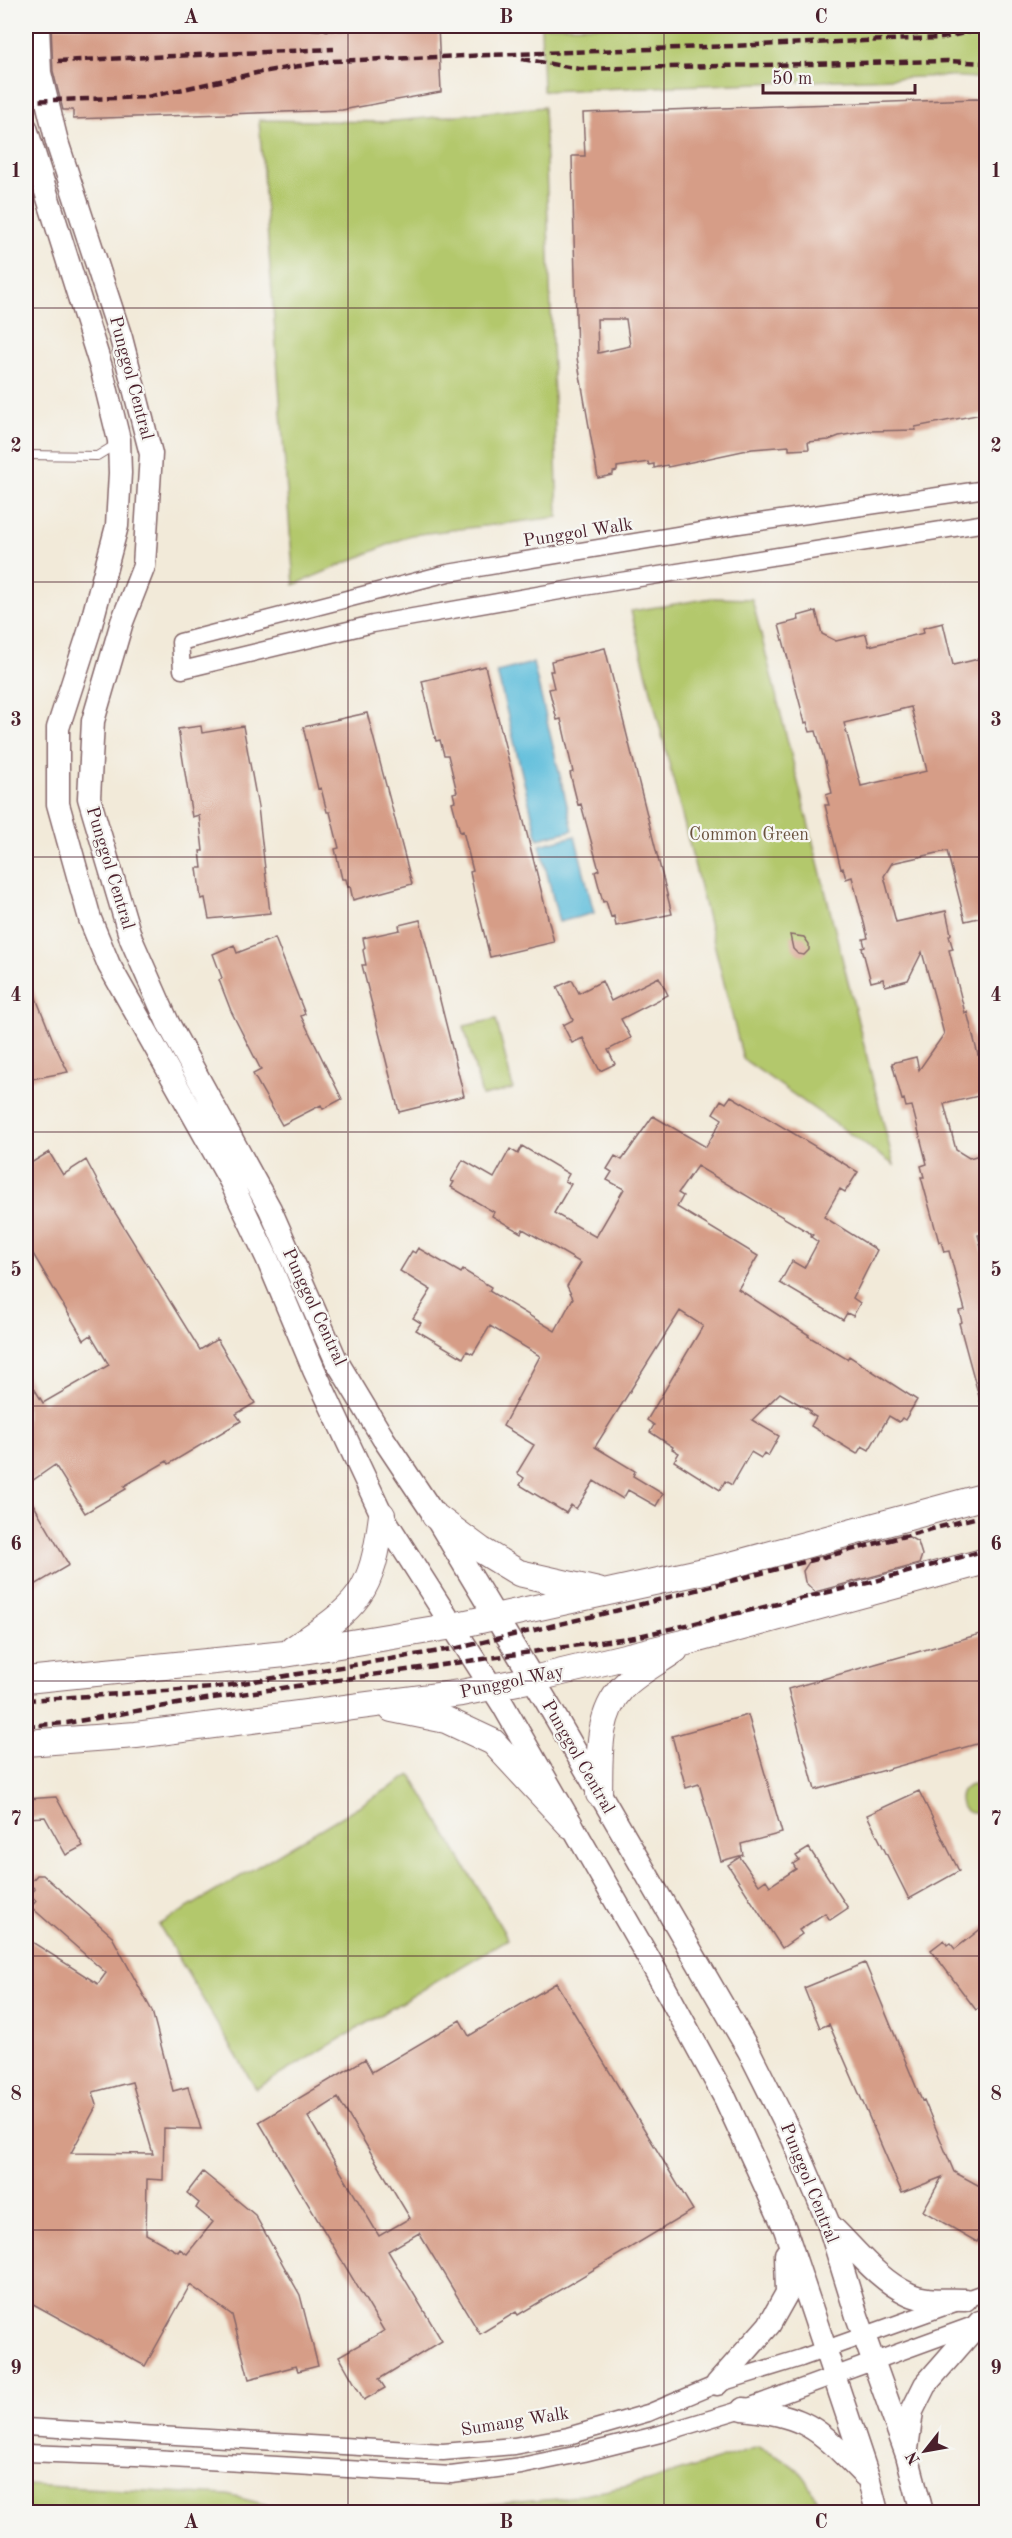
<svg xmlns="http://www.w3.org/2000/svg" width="1012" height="2538" font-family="'Old Standard TT',serif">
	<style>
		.green { fill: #b3c86c; stroke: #7e744c; stroke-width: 1.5 }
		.water { fill: #5dbddb; stroke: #546e83; stroke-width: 1.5 }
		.building { fill: #d69d87; fill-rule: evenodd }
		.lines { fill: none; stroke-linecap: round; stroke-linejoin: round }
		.lane-casing { stroke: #856668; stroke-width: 10 }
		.street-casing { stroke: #856668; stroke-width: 19 }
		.secondary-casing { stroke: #856668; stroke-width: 25 }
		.primary-casing { stroke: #856668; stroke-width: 28 }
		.lane { stroke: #fff; stroke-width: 8 }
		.street { stroke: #fff; stroke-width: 16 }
		.secondary { stroke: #fff; stroke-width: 22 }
		.primary { stroke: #fff; stroke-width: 26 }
		.rail { stroke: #4a1f2b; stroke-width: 4.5; stroke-dasharray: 9 4.5; stroke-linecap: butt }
		.grid { fill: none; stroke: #4a1f2b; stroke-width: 1.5; stroke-opacity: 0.55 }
		.labels { text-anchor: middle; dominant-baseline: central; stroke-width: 4.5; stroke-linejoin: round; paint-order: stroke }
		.street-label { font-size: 18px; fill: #4a1f2b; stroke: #f6f6f2 }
		.park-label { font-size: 18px; fill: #6a523e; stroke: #f6f6f2 }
		.neatline { fill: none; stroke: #4a1f2b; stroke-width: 2 }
		.grid-label { font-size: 20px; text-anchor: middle; font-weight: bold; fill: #4a1f2b }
	</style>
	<rect width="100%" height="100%" fill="#f6f6f2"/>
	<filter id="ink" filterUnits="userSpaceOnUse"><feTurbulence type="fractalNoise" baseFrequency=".0167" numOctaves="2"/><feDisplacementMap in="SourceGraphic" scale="12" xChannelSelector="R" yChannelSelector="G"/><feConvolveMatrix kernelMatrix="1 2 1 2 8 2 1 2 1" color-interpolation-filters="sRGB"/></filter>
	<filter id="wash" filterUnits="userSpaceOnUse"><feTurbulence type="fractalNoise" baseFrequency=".008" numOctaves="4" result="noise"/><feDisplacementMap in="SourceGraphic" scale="24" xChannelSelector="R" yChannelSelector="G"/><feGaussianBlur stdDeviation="1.35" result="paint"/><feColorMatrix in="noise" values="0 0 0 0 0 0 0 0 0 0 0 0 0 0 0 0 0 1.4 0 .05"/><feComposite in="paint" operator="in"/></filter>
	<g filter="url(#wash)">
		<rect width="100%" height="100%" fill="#f2ead9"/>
		<!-- green -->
		<path class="green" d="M541,26H986V79L949,76L543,91Z
			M544,107L558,517L411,535L294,585L259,120L384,122Z
			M712,598L752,599L894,1165L743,1059L631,611Z
			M496,1019L513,1089L482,1096L464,1026Z
			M411,1775L508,1939L256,2089L159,1925Z
			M960 1799a14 14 0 1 1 28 0a14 14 0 1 1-28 0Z
			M758,2447C794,2462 810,2473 820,2512H26V2485L227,2495L288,2510L444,2508L559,2499L649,2481Z"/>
		<!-- water -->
		<path class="water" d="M533,663L573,830L538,839L497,672Z
			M575,836L594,913L559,922L540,845Z"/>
		<g id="blocks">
			<!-- building -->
			<path class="building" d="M51,26H438L441,92L342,110L73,119V110H63L53,71Z
				M26,50L27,76L35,111H26Z
				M976,99L987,100V413L915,427L916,430L868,431L839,436L829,440L808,442L809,449L789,450V446L752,449L668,467L667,465L654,468V464L649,465L648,462L617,467V471L613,472V475L598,478L577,358L572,156H585L583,113ZM597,319H626L630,346L598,353Z
				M816,611L822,634L836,641L866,634L869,646L924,633L923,628L943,623L953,665L987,657V916L965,921L947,851L892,863L884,876L896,922L946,911L951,934L949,936L953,949L949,950L965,1013L967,1012L978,1055L980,1054L983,1068L987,1067V1094L944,1104L956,1150L969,1158L987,1153V1233L978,1235L987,1268V1403L981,1404L959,1323L962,1322L959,1311L965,1310L949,1251L944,1252L941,1241L939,1242L921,1177H924L921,1166L927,1164L912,1106L906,1107L904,1099L902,1100L892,1063L916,1057L919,1070L944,1034L935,999L922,952L908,980L885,986L883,979L871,982L862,948L865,947L863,939L868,938L852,877L846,879L843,868L841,869L825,805H829L826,795L832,793L825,762L816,731L810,732L807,722L805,723L779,625L799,620L798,616ZM911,707L927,771L861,786L844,723Z
				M605,648L672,914L616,926L614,916L611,917L606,901L603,902L595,872L599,870L581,804L578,805L570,773L573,772L561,719L557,720L549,689L554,688L550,671H553L551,661Z
				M485,666L554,942L490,957L475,897L470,872L473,871L463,831L460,832L452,802L455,801L453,793L457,792L448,755H444L440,740L436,741L422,681Z
				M367,713L412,884L353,900L350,886L348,887L346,879H342L335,849L339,848L330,812H327L321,788L318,789L303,727Z
				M201,726L202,733L243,726L258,807L270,913L209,919L205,898L201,899L197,868H202L200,851H203L199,815L192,817L178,729Z
				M420,920L464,1096L399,1112L362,965H366L363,950L365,948L363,938L400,930L399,925Z
				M790,935L804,937L809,944V950L804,955L798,954L793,949Z
				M275,938L305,1014L301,1016L342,1099L323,1109L321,1105L282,1125L253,1074L261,1070L231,1011L219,980L222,978L213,954L234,945L237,953Z
				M26,973L54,1043L68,1072L26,1080Z
				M659,977L668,995L621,1019L631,1038L608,1050L615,1064L600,1071L583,1038L572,1043L563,1025L573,1020L557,987L572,980L579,993L602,981L611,1001Z
				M731,1096L858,1172L845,1192L840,1189L824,1217L877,1250L853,1298L860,1303L853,1316L847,1313L843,1320L780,1283L792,1261L804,1268L818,1242L811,1237L813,1235L697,1166L678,1193L683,1196L677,1207L758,1256L738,1289L809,1335L808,1336L847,1359L849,1356L917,1400L905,1420L902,1418L899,1422L889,1416L869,1450L862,1446L857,1454L811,1426L816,1417L809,1413L811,1411L780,1393L752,1420L779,1436L768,1456L764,1453L761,1458L751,1452L732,1485L725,1481L720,1490L674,1461L679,1453L672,1449L673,1447L650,1432L654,1425L647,1420L703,1326L680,1311L595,1447L635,1471L633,1476L663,1494L656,1506L628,1490L623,1499L594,1481L576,1509L571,1505L566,1513L520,1485L524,1478L517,1473L534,1445L503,1426L540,1356L490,1326L473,1354L467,1351L463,1358L416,1330L421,1323L413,1318L431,1290L400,1271L412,1251L415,1253L418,1248L461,1273L463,1270L491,1287L489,1291L555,1331L573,1298L567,1286L581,1263L523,1229L521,1233L492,1216L494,1212L451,1187L454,1182L451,1181L463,1160L494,1178L510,1149L518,1154L522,1146L569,1174L565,1181L571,1184L554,1213L596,1237L624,1189L607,1180L612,1172L607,1169L615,1156L622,1160L653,1116L706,1147L722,1119L713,1113L721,1100L726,1103Z
				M49,1152L63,1175L86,1160L109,1203L200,1350L217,1339L255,1403L236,1414L241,1421L169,1464L167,1461L124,1486L126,1489L85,1513L55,1465L26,1485V1375L43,1403L109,1365L91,1335L84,1340L26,1242V1166Z
				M26,1492L69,1565L35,1585L26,1567Z
				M904,1534L918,1542L922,1555L919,1564L815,1592L805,1582L803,1571L811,1559Z
				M987,1632V1741L815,1790L788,1689Z
				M748,1715L782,1833L741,1844L743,1855L721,1861L699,1784L686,1788L672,1736Z
				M919,1791L959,1871L909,1899L867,1815Z
				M56,1797L83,1846L66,1855L45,1817L26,1818V1799Z
				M809,1848L848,1908L830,1920L825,1913L799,1930L802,1934L782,1948L728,1865L740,1857L759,1885L766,1880L770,1886L796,1869L793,1864L799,1860L796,1856Z
				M37,1875H43L111,1935L152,2011L173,2091L188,2087L201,2129L164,2128L163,2180L147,2179L146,2234L178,2252L180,2249L187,2254L213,2222L196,2208L199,2203L187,2193L203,2172L255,2215L300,2295L318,2366L298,2371L296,2366L249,2379L232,2315L190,2285L145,2366L26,2300V1938L98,1984L106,1973L31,1907L36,1901L30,1895L35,1889L29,1884ZM132,2082L153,2154L71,2153L97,2105L93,2092Z
				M987,1924V2002L976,2010L931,1950L944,1940L947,1945L950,1943L955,1949Z
				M865,1963L922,2101L924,2100L954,2172L987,2190V2226L977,2242L923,2211L942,2177L902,2193L829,2024L820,2028L804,1988Z
				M556,1983L693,2210L518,2315L516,2312L480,2334L419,2233L388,2251L442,2341L379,2379L385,2388L364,2400L339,2356L384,2331L259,2122L365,2059L372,2072L460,2020L469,2036ZM338,2098L410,2218L379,2236L308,2117Z"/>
		</g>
	</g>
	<g filter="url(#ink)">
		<use href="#blocks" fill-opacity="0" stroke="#856668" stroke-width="1.5"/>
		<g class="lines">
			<defs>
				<path id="lane" d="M26,455L97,456L115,445"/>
				<path id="street" d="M986,489L732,526L448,573L180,642L182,670L373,624L577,588L986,523
					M26,2427L443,2452L514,2446L568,2436L648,2413L717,2384L801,2358L986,2292
					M26,2453L136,2457L451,2475L521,2466L584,2453L660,2434L743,2409L979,2323"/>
				<path id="secondary" d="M38,26L40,73L57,142L121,338L151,454L144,566L122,622L93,721L89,798L131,939L168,1023L270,1209L336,1360L383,1438L435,1516L545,1699L749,2051L793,2139L828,2222L857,2316L907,2455L922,2512
					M26,128L101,367L119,440L120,473L117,526L89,632L58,728V804L90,919L109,965L230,1180L267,1258L314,1370L382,1515L503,1705L653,1966L725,2098L785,2229L869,2480L877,2512
					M831,2226C855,2249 878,2280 909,2294C925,2302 948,2299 965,2300
					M717,2384L769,2325L787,2293L786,2254
					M743,2409C809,2416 819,2430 864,2475
					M907,2449L912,2411L925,2385L980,2322"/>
				<path id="primary" d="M435,1516L481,1550L519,1573L598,1591
					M293,1649C359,1605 372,1595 382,1515
					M26,1680L285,1654L453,1626L727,1566L986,1496
					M392,1709L446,1720L493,1742L570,1825
					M26,1743L136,1735L461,1693L533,1679L687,1642L986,1561
					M599,1794C600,1759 596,1716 622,1688C636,1673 658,1662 675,1650"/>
			</defs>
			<!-- lane casing -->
			<use href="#lane" class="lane-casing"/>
			<!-- street casing -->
			<use href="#street" class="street-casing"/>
			<!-- secondary casing -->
			<use href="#secondary" class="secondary-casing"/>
			<!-- primary casing -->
			<use href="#primary" class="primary-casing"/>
			<!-- lane -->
			<use href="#lane" class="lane"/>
			<!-- street -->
			<use href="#street" class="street"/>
			<!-- secondary -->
			<use href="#secondary" class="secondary"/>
			<!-- primary -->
			<use href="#primary" class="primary"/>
			<!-- rail -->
			<path class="rail" d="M271,26L330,29L546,26
				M522,59L580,69L947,61L986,63
				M58,61L334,49
				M26,101L147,97L261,72L332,61L942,38L986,28
				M26,1700L212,1688L458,1648L619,1610L986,1515
				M26,1726L67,1723L206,1699L635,1637L872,1582L986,1550"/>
		</g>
	</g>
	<!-- grid -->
	<path class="grid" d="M348,26V2512M664,26V2512M26,308H986M26,582H986M26,857H986M26,1132H986M26,1406H986M26,1681H986M26,1956H986M26,2230H986"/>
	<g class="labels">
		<!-- street labels -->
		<g class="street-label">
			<text transform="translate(131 378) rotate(75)">Punggol Central</text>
			<text transform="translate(578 533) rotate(-9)">Punggol Walk</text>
			<text transform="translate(110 868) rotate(73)">Punggol Central</text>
			<text transform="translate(314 1307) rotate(65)">Punggol Central</text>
			<text transform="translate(512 1682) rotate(-12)">Punggol Way</text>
			<text transform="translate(578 1757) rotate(60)">Punggol Central</text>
			<text transform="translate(809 2183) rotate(68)">Punggol Central</text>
			<text transform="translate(515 2422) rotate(-9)">Sumang Walk</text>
		</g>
		<!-- park labels -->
		<g class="park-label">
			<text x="749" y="835">Common Green</text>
		</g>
	</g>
	<!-- margin -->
	<rect width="1012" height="2538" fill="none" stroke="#f6f6f2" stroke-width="66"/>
	<!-- north arrow -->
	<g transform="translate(925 2451) rotate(239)" stroke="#f6f6f2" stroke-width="4.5" paint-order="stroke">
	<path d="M0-4.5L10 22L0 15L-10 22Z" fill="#4a1f2b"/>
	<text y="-9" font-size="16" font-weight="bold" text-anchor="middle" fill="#4a1f2b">N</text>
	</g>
	<!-- scale -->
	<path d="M763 84v9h152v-9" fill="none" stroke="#4a1f2b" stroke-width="3"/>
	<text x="772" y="84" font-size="18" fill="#4a1f2b" stroke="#f6f6f2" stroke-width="4.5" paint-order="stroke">50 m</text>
	<rect x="33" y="33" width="946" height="2472" class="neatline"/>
	<g class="grid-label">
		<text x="191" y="23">A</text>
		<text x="506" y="23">B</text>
		<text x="821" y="23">C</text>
		<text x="16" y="177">1</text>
		<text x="996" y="177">1</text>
		<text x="16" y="452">2</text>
		<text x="996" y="452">2</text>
		<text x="16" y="726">3</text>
		<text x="996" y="726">3</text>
		<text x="16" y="1001">4</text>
		<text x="996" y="1001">4</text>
		<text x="16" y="1276">5</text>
		<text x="996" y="1276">5</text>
		<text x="16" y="1550">6</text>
		<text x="996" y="1550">6</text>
		<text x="16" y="1825">7</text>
		<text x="996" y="1825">7</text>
		<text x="16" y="2100">8</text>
		<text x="996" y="2100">8</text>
		<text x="16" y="2374">9</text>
		<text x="996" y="2374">9</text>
		<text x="191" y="2528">A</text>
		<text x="506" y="2528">B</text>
		<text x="821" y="2528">C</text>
	</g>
</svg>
